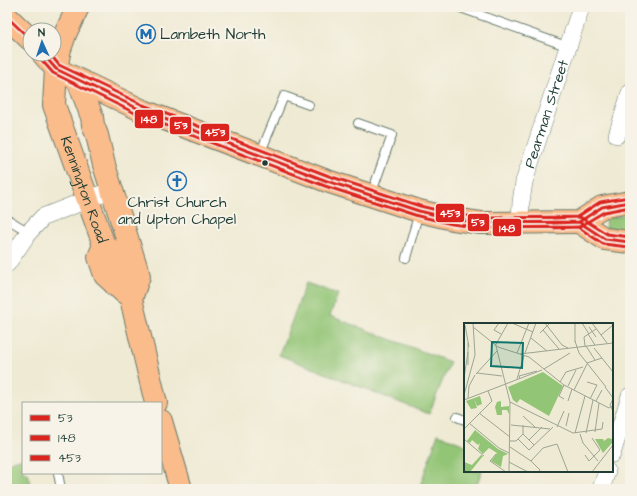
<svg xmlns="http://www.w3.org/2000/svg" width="637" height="496" font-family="'Architects Daughter',sans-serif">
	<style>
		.green { fill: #93c576; stroke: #598155 }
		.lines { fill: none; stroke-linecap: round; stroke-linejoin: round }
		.lane-casing { stroke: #687a6c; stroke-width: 10 }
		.street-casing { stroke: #687a6c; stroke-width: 18 }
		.primary-casing { stroke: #687a6c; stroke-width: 24 }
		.lane { stroke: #fff; stroke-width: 8 }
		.street { stroke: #fff; stroke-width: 17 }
		.primary { stroke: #fabc8b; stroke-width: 22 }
		.bus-1-casing { stroke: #f7f3e8; stroke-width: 6 }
		.bus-2-casing { stroke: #f7f3e8; stroke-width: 6 }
		.bus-3-casing { stroke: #f7f3e8; stroke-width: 6 }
		.bus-1 { stroke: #dc241f; stroke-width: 3 }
		.bus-2 { stroke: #dc241f; stroke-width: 3 }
		.bus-3 { stroke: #dc241f; stroke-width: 3 }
		.bus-dot { fill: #1f3d34; stroke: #f7f3e8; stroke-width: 1.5 }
		.labels { text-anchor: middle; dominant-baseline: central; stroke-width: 4; stroke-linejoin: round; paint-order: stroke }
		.poi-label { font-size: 15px; fill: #1f3d34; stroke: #f7f3e8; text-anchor: start }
		.street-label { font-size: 15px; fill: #1f3d34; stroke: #f7f3e8 }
		.inset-road { fill: none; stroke: #9ca593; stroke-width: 1 }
		.view { fill: #0f766e; fill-opacity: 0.15; stroke: #0f766e; stroke-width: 2 }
		.inset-edge { fill: none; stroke: #1f3d34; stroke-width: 2 }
		.line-badge { stroke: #f7f3e8; stroke-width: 1.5 }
		.badge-label { font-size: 11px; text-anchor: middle; font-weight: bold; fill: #fff }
	</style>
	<rect width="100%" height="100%" fill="#f7f3e8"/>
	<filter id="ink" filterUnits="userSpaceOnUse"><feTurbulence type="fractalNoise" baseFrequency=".025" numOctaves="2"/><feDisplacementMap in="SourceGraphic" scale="8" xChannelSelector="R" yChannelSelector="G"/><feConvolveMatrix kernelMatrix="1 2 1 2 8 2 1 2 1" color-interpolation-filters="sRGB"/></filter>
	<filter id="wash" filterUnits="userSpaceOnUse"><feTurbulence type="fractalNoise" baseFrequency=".012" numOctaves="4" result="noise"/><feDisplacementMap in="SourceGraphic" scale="16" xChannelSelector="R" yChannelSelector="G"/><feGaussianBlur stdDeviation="0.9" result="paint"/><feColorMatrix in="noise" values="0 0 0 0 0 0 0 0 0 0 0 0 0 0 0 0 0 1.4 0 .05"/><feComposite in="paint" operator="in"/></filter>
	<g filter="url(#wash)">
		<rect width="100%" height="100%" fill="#efead3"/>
		<!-- green -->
		<path class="green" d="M630,214V230L606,228L605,219Z
			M306,283L338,294L330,316L450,362L429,414L279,355Z
			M438,434L465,445V471H482L475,489H419Z
			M23,458V473H28L32,489H7V463Z"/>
	</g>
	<g filter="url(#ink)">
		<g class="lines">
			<defs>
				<path id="lane" d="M458,7L569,47
					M358,123L392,135L371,195
					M260,154L284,96L309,105
					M7,219L29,232
					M406,258L419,212
					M457,417L465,420
					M58,473L61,489"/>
				<g id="street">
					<path d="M617,135L630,93"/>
					<path id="s1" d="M520,223L521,202L524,182L581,7"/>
					<path d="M7,264L29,232L43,217L112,190"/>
					<path d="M612,454L630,396"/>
					<path d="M601,489L607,471"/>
				</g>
				<g id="primary">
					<path id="s2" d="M78,7L66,32L60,49L56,69L54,105L104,245C121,257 121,267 116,286"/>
					<path d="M7,17L30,39"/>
					<path d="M43,54L56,69L141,110L327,181L419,211L453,219L481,223L579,222L602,207L630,202"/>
					<path d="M78,80L92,117L93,125L97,135L104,165L139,276L131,299L156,403"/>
					<path d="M579,222L605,239L630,242"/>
					<path d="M104,245L99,257L105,275L125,293"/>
					<path d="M161,421L181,489"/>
				</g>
			</defs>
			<!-- lane casing -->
			<use href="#lane" class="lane-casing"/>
			<!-- street casing -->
			<use href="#street" class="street-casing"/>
			<!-- primary casing -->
			<use href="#primary" class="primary-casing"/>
			<!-- lane -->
			<use href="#lane" class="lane"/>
			<!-- street -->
			<use href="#street" class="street"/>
			<!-- primary -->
			<use href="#primary" class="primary"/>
			<defs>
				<path id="bus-1" d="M7,17L30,39
					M43,54L56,69L141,110L327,181L419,211L453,219L481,223L579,222L602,207L630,202
					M553,223L579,222L605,239L630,242"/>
				<path id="bus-2" d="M39,57L53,73L139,115L325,186L418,216L452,224L481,228L579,227L604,212L630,207
					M553,228L578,227L603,244L629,247"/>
				<path id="bus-3" d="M50,54L59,65L143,105L329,176L420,206L454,214L481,218L577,217L600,202L629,197
					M553,218L580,217L607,234L630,237"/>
			</defs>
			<!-- bus-1 casing -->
			<use href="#bus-1" class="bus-1-casing"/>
			<!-- bus-2 casing -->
			<use href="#bus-2" class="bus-2-casing"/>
			<!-- bus-3 casing -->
			<use href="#bus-3" class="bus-3-casing"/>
			<!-- bus-1 -->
			<use href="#bus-1" class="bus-1"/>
			<!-- bus-2 -->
			<use href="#bus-2" class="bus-2"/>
			<!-- bus-3 -->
			<use href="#bus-3" class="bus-3"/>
		</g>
	</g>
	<!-- icons -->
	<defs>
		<symbol id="metro-ring" viewBox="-11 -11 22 22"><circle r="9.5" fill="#f7f3e8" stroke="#1f6fb2" stroke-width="1.5"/><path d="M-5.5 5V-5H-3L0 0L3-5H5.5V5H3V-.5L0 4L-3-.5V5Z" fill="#1f6fb2"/></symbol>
		<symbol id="church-ring" viewBox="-11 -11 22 22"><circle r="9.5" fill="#f7f3e8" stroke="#1f6fb2" stroke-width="1.5"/><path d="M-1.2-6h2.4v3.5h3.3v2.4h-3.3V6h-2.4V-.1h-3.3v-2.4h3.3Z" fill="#1f6fb2"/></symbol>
	</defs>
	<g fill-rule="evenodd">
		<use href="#metro-ring" x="135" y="23" width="22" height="22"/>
		<use href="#church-ring" x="166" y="170" width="22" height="22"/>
	</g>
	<!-- markers -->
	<circle class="bus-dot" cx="265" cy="163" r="3.5"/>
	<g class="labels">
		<!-- poi labels -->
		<g class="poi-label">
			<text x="160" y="34">Lambeth North</text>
			<text x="177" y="202" text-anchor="middle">Christ Church<tspan x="177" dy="17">and Upton Chapel</tspan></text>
		</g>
		<!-- street labels -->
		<g class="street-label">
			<text stroke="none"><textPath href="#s1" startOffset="113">Pearman Street</textPath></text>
			<text stroke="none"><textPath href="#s2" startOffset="192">Kennington Road</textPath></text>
		</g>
	</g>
	<!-- overview -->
	<g transform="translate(464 323)">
		<rect width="149" height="149" fill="#efead3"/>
		<path d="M79,49L99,63L85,93L56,76L53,80L49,77L44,64ZM16,73L18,81L13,83L10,75L13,85L7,86L2,78ZM37,78V84L45,83V91L43,87H38V92H33L31,84L33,79ZM11,107L34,126L44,131L39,133L37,144L27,138L33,130L25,125L19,131L14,126L16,120L14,122L8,117L6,120L3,118ZM144,115L148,116V120L139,130L131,116H139L140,118ZM17,132L19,133L6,149H0V139L8,142Z" fill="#93c576"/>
		<path class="inset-road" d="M35,0L30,7L37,11M48,0L69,9M81,0L98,22L104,25M118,0L125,11M128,0L143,20M1,2L5,24M9,4L34,24L65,34L100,62L145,85L148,83M125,4L132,14M79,7L95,26M76,10L86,0M124,11L131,22M137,12L149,2M67,15L83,28M111,18L115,30L142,64M111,19V0M31,23L44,0M32,23L46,79L45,149M121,23L120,14L132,6M122,23L131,37M130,25L149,49M53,30L65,0M61,30L72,0M56,31L149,20M123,40L138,35M4,42V20M80,46L106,30M13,50L38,53M12,51L33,28M0,55L4,29M53,56L60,33M56,56L55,53L73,48M96,59L102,49L119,44M123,59L133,62L126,76M104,63L112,47M141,64L149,75M110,67L123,41M0,72L11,32L9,0M4,75L5,63L11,52M100,76L95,73L100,62M149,76L146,82L149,88M0,77L78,47M104,78L108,66M132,78L138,67M46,79L109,110L138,106L139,99M15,90L46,114M59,93L71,104M5,100L35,125L45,130M47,102L86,106M102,103L105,90M93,104L100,88M0,106L28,78L24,68M131,109L135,80M111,110L121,73M122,110L129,77M59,111L70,122M116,111L119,120L134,138M128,115L136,127L129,134M0,116L20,133M54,116L65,127L89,104M65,117L78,104M46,118H52L59,111V102M93,121L104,149M46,124L67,138L76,147L75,149M32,131L26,138L42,149M121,132L125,138L129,134M67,138L79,125L93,121M45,139L64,149M128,149L149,122"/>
		<path class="view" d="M28,19L59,20L58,45L27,43Z"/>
		<rect width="149" height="149" class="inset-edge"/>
	</g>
	<g class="line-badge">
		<rect x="134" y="109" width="30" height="20" rx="4" fill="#dc241f"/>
		<rect x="169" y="116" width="23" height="19" rx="4" fill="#dc241f"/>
		<rect x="200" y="123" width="30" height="19" rx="4" fill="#dc241f"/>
		<rect x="435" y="203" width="30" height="20" rx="4" fill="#dc241f"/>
		<rect x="467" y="213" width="23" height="19" rx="4" fill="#dc241f"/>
		<rect x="492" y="218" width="30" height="19" rx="4" fill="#dc241f"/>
	</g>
	<g class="badge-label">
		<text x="149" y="123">148</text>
		<text x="181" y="129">53</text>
		<text x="215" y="136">453</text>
		<text x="450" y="217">453</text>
		<text x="478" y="226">53</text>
		<text x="507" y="232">148</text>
	</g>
	<!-- margin -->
	<rect width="637" height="496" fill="none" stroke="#f7f3e8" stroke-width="24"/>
	<!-- legend -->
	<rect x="22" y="402" width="140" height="72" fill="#f7f3e8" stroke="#a1aaa0"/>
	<rect x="30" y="415" width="20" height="6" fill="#dc241f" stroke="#a1aaa0"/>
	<text x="58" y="422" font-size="12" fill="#1f3d34">53</text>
	<rect x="30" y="435" width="20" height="6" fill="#dc241f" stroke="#a1aaa0"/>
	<text x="58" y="442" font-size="12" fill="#1f3d34">148</text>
	<rect x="30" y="455" width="20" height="6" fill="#dc241f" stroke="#a1aaa0"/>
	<text x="58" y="462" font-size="12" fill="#1f3d34">453</text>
	<!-- north arrow -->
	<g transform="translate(42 42) rotate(357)"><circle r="19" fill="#f7f3e8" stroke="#a1aaa0"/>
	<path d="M0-3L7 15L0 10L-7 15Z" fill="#1f6fb2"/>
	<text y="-6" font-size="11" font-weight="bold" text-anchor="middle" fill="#1f3d34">N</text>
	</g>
</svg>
